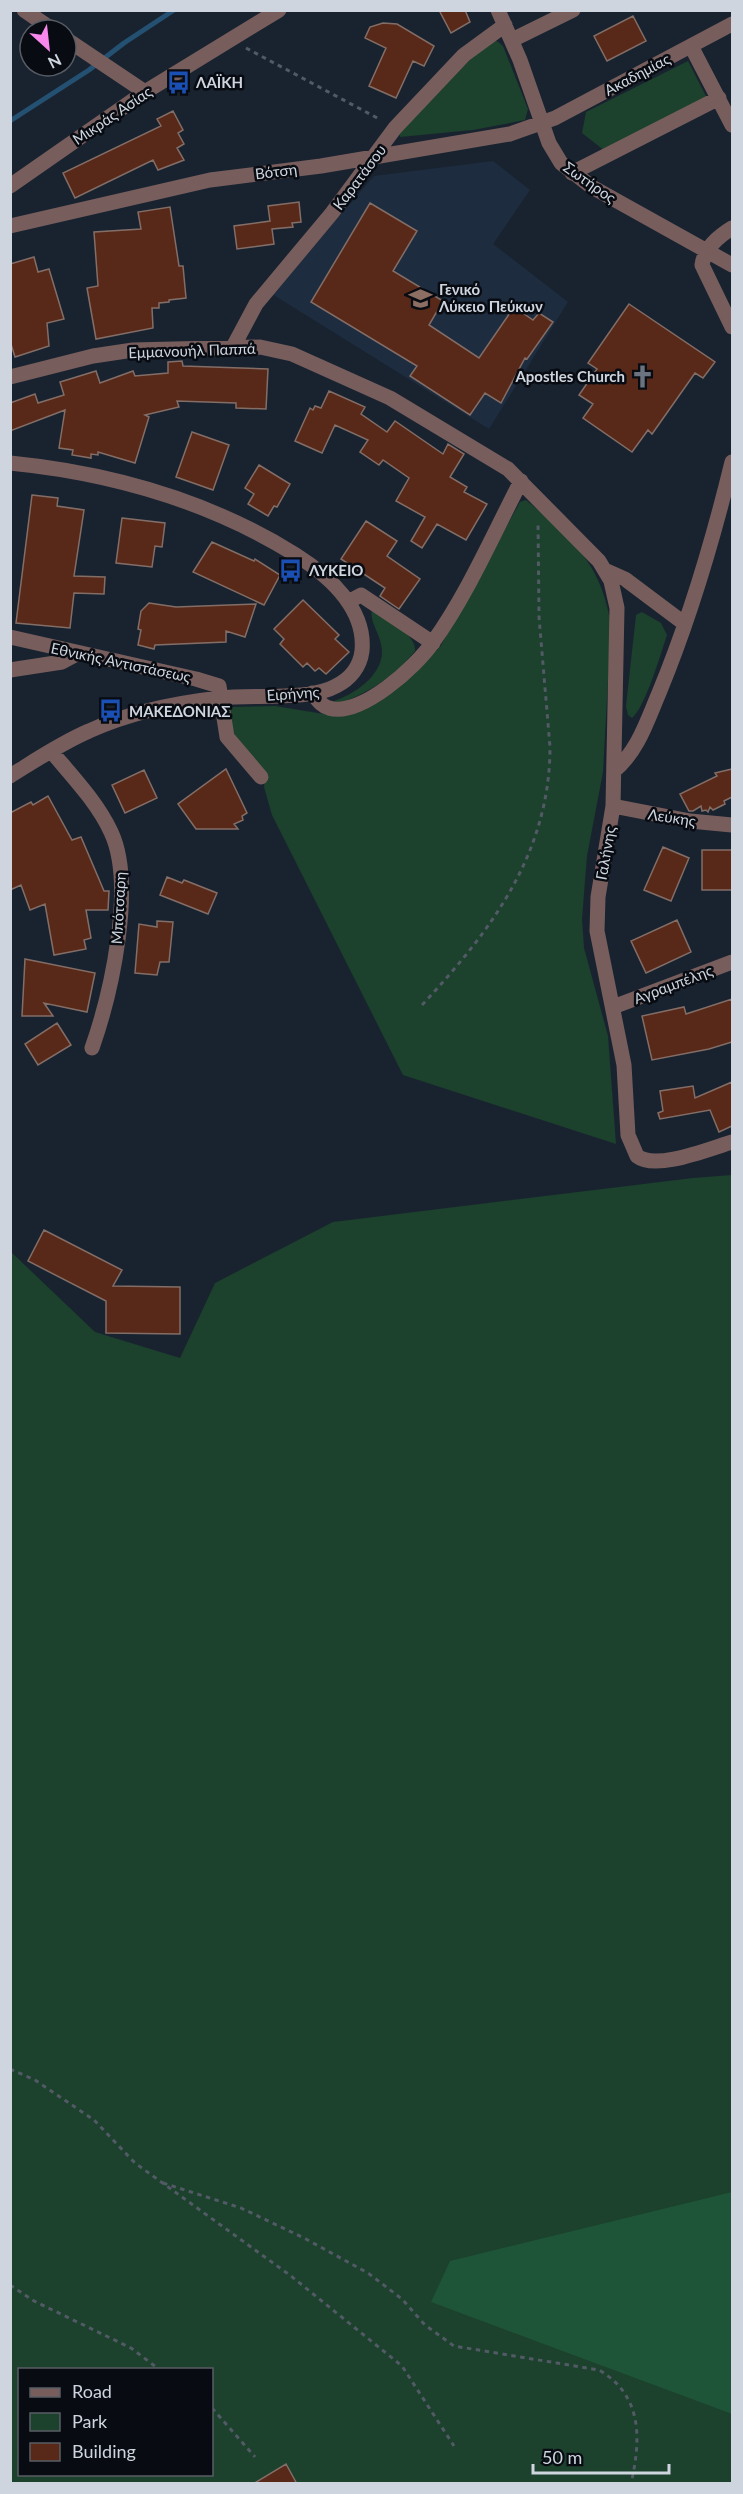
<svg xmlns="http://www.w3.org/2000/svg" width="743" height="2494" font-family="Lato,sans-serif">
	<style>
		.built { fill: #1e2c3f }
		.green { fill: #1c412c; fill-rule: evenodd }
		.forest { fill: #1e5437 }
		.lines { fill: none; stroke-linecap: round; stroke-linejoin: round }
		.stream { stroke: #245072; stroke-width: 5 }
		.building { fill: #582818; stroke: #836e67; stroke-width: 1.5 }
		.path { stroke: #515a65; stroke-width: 3; stroke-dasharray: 4.5 4.5; stroke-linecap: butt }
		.minor { stroke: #775e5d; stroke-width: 15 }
		.labels { text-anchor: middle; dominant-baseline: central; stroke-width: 5; stroke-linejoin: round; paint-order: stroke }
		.street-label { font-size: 15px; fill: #cfd5de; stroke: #080c12 }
		.poi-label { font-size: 15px; font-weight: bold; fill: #cfd5de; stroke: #080c12; text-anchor: start }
	</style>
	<rect width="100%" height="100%" fill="#192330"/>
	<!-- built -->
	<path class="built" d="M493,161L530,190L493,244L568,302L489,429L272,294L374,176Z"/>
	<!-- green -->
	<path class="green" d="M488,41H497L503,46L528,109L525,120L473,130L400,137L399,133Z
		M688,61L708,100L605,151L582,133L586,112Z
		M526,500C572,538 602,564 611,626L603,772L587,856L582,919L584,948L608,1036L616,1144L403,1075L272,815L264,787L265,777L238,744L226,712L229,707L275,706L336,716L376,703L440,647L520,502Z
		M372,609C385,619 417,634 415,651C394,677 368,693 338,704L334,701C356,694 388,672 381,644C379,633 369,620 372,609Z
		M642,612L661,623L667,635C661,653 645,708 632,718L628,715L626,706L636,615Z
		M732,1175V2483H11L10,1251L95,1332L180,1358L215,1283L333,1222L693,1178ZM20,2370H212V2474H20Z"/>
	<!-- forest -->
	<path class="forest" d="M732,2192V2414L431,2302L450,2261Z"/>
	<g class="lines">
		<!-- stream -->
		<path class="stream" d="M10,121L89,70L124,43L174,10"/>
	</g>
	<!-- building -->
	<path class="building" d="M439,10H465L470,22L451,33Z
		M633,16L646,41L607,61L594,36Z
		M383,23L397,24L434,46L424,66L413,61L396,98L369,86L386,48L365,38L370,27Z
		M173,111L183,130L178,133L184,144L177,148L184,160L158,170L153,160L75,198L63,173L161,126L157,119Z
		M299,202L301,222L292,223L293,227L272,229L274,244L237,249L234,226L270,221L268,206Z
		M370,203L417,231L393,271L443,301L429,325L479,358L514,307L533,320L539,313L553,322L527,359L525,358L501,403L485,393L470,415L410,376L417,366L311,302Z
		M170,207L179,266H183L186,298L169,300V302L159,303V308H152L153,328L96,339L87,288L98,286L94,232L141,229L138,212Z
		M34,257L38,272L49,269L64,319L47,323L49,346L15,357L10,341V264Z
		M629,304L715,362L703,378L695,373L652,434L648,430L632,452L583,418L593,404L579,395L597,369L588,363Z
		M182,361L183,366L268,369L266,409L236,408V403L177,401L179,407L145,415L149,417L135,463L98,452V455L91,454V458L72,455L73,450L59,448L65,410L10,431V403L35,394L38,403L64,395L60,382L96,371L100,383L133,371L135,376L168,373V362Z
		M329,391L365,407L361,414L387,432L395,421L443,454L448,444L464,454L450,477L467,487L464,492L487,504L466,540L437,524L422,548L411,541L425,517L396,501L409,478L383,460L379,465L360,452L368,440L335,425L322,453L295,441L310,408L313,410L315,406L321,408Z
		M192,432L229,445L213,490L176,477Z
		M259,465L290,484L277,507L274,506L268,516L248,504L254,494L245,488Z
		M32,495L58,498L57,506L84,510L74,576L105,577L104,594L74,593L70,628L16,623Z
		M122,518L165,523L162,547L155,546L152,567L116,563Z
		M366,521L397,541L387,556L420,579L399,609L380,596L385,588L341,559Z
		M212,542L254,561L255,559L280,575L264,605L193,572Z
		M303,600L339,635L335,639L349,652L326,674L319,668L315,671L307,663L303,667L280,644L284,639L274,629Z
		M149,603L176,607L256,604L245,637L226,631V642L155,645L154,649L138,645L141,630L138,629L141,611Z
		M226,769L247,813L242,816L243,820L234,824L238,829H196L178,804Z
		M732,769V797L724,801L725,804L713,810L710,807L708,812L706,810L702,811L701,806L693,811H689L680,794L717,776L715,773Z
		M144,770L157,798L125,813L112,785Z
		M48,796L72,840L81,837L104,891H109L108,910H86L91,938L84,940L86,949L54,955L45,904L30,910L21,885L10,890V813L31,802L33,805Z
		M663,847L689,858L671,901L644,890Z
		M702,850H732V890H702Z
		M167,877L182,883L184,880L217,893L208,914L160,895Z
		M677,920L691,952L646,973L631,941Z
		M157,921L173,922L169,962H160L157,975L135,973L139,924L157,927Z
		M25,959L95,973L87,1012L44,1003L53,1016H22Z
		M732,999V1042L709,1049L652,1060L642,1016L684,1007L686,1014Z
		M57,1023L71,1045L38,1065L25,1044Z
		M732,1082V1126L719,1132L710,1110L660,1119L658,1113L663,1111L660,1091L693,1086L695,1098Z
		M44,1230L122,1270L113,1286L180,1287V1334L106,1333V1301L28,1261Z
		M286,2464L297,2484H253Z"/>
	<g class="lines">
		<!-- path -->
		<path class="path" d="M246,48L381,120
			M422,1005C491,931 550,853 550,747L539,617L538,521
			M10,2069L35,2080L94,2120L135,2163L291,2276L402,2366L454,2446
			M163,2183L241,2208L304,2238L368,2273L402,2299L425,2325L454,2346L599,2370C643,2396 641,2439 631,2484
			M10,2285L34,2301L131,2348L160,2370
			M212,2408L255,2457"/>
		<!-- minor -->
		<path class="minor" d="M24,10L53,30
			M498,10L520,60L549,143L561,163L592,187L732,265
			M66,39L145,92
			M512,40L573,10
			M691,46L732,125
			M572,173L719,98
			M10,186L145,92L279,10
			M10,226L210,180L321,166L510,134L555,118L732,24
			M732,228C719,236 704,249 702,265L732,327
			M233,347L256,304L332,213L395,128L464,55L505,25
			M10,377L93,356L133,350L260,347L292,354L390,398L508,469L599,561L611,581L617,608L613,806L598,897L597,931L624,1065L628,1135L637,1156C656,1171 711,1148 732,1142
			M10,463C111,473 211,502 296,555C329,576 366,609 362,651C360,667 350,679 336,686C310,701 252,694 220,698C176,703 130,712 89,731C61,743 36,760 10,776
			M607,571L625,579L685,624
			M348,602L361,595L433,643
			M10,637L196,679L219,686L227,737L261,777
			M10,670L62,662L77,654
			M312,693C317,699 321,706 329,708C360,718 417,666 433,642C467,595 494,533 521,481
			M51,751C72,776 97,802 111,832C136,885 111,994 92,1048
			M614,771C638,751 647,721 659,693C690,618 713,540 732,462
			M613,806L690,821L732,825
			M613,1007L732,962"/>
	</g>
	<!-- icons -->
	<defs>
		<symbol id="bus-bare" viewBox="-9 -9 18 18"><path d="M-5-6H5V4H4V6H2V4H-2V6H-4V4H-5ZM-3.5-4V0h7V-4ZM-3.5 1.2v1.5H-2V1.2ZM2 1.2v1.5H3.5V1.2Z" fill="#1a4fb4" stroke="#080c12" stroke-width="2.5" paint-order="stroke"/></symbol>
		<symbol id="school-bare" viewBox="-9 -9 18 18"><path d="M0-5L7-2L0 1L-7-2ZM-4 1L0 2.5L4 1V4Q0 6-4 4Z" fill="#8d6e63" stroke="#080c12" stroke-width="2.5" paint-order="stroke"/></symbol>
		<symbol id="church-bare" viewBox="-9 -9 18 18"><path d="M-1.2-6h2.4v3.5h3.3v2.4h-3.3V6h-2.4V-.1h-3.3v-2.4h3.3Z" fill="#6b7280" stroke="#080c12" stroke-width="2.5" paint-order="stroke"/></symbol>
	</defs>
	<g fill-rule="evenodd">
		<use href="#bus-bare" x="162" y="66" width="33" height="33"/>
		<use href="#school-bare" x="404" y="282" width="33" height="33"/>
		<use href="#church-bare" x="626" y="360" width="33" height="33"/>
		<use href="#bus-bare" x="274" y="554" width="33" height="33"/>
		<use href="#bus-bare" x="94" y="694" width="33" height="33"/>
	</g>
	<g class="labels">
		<!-- street labels -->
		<g class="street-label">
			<text transform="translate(637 74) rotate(-28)">Ακαδημίας</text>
			<text transform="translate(112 115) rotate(-34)">Μικράς Ασίας</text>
			<text transform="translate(276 171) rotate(-7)">Βότση</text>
			<text transform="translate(359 177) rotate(-53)">Καρατάσου</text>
			<text transform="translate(590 182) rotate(35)">Σωτήρος</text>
			<text transform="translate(192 350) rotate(-2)">Εμμανουήλ Παππά</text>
			<text transform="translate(121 662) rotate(12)">Εθνικής Αντιστάσεως</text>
			<text transform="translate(293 693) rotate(-4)">Ειρήνης</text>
			<text transform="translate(672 817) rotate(9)">Λεύκης</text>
			<text transform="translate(605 853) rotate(-80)">Γαλήνης</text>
			<text transform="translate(118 908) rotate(-87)">Μπότσαρη</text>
			<text transform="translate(673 984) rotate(-21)">Αγραμπέλης</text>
		</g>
		<!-- poi labels -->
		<g class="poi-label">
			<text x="196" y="82">ΛΑΪΚΗ</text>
			<text x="439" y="289">Γενικό<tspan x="439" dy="17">Λύκειο Πεύκων</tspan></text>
			<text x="625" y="376" text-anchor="end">Apostles Church</text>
			<text x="309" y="570">ΛΥΚΕΙΟ</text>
			<text x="129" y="711">ΜΑΚΕΔΟΝΙΑΣ</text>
		</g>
	</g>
	<!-- border -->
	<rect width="743" height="2494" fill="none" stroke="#cfd5de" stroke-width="24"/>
	<!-- legend -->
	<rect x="18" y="2368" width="195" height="108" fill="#080c12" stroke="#585c64" stroke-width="1.5"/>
	<rect x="30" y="2388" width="30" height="9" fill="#775e5d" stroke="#585c64" stroke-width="1.5"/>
	<text x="72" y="2398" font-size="18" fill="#cfd5de">Road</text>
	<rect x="30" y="2413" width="30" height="18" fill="#1c412c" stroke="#585c64" stroke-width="1.5"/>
	<text x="72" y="2428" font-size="18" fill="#cfd5de">Park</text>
	<rect x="30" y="2443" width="30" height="18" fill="#582818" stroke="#585c64" stroke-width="1.5"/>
	<text x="72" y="2458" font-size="18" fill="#cfd5de">Building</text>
	<!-- north arrow -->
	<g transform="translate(48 48) rotate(153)"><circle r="28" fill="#080c12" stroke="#585c64" stroke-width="1.5"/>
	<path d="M0-4.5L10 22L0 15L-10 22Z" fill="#f888eb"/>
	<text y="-9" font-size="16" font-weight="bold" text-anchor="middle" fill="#cfd5de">N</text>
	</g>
	<!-- scale -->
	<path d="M533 2464v9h136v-9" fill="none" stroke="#cfd5de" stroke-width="3"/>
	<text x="542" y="2464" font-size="18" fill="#cfd5de" stroke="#080c12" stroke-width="4.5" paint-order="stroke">50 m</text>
</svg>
